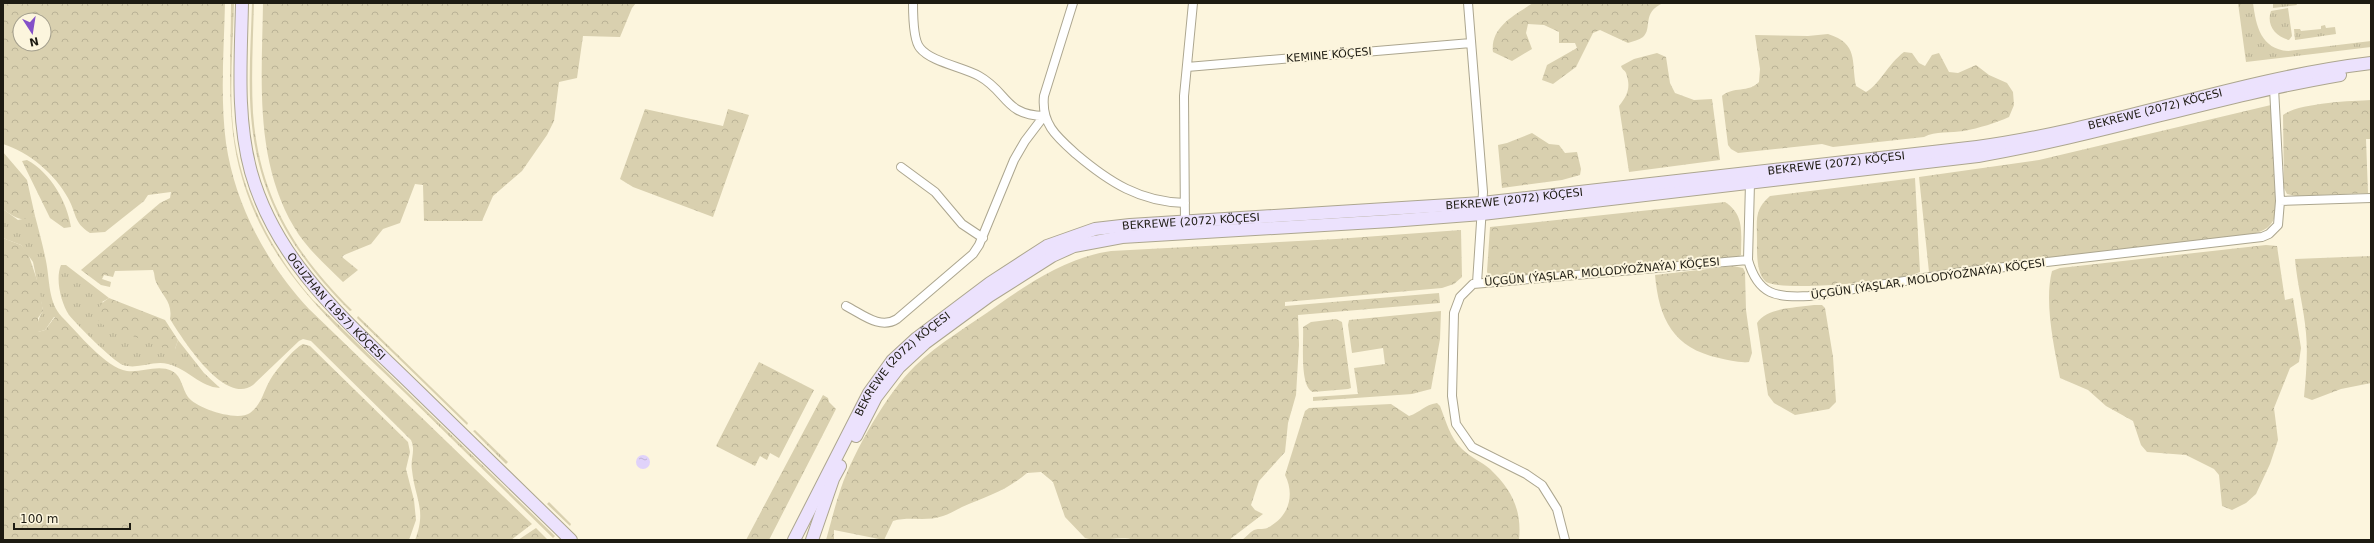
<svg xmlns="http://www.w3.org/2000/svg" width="2374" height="543" font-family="'DejaVu Sans',sans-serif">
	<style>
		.grass { fill: url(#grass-tufts) }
		.forest { fill: url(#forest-crowns); fill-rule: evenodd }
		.water { fill: url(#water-ripples) }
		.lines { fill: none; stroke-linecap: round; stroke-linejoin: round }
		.street-casing { stroke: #aca68f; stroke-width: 10 }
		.secondary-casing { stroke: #aca68f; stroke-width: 14 }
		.street { stroke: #fff; stroke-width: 8 }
		.secondary { stroke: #ece2fd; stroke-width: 12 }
		.labels { text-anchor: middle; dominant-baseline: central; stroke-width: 4; stroke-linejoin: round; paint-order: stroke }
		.street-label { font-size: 11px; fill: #1d1b12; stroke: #fcf5dd }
	</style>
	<defs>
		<pattern id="grass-tufts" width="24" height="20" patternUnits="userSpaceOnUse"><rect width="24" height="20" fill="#d9d0af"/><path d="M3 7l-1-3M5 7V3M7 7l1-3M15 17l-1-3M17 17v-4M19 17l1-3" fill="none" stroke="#bab296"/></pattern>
		<pattern id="forest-crowns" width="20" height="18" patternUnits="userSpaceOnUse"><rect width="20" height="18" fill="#d9d0af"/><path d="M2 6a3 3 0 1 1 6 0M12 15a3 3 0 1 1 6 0" fill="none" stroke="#bab296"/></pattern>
		<pattern id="water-ripples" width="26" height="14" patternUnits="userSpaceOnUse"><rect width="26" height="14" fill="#e0d2fa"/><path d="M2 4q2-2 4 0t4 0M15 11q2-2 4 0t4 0" fill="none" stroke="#c0b4d5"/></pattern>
	</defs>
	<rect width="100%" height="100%" fill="#fcf5dd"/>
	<!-- grass -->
	<path class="grass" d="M231,3H234C233,40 230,78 232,115C236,183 268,248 312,299L555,536L553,538C503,489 454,441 404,392C334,324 264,267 239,167C226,113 231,58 231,3Z
		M252,3H254C253,39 251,77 253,113C259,195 294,253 352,310L350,311C293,254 258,198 251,116C248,78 251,40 252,3Z
		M2238,3H2253C2256,26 2261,49 2288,51L2371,41V47L2246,62Z
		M2273,3H2296L2297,5L2273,8Z
		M2288,8L2292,36L2289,40C2275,37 2266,24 2271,11Z
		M2325,25L2326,28L2335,27L2336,34L2295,40L2294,29H2300L2301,31L2321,29V26Z
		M3,209L18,220L35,216C39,231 43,246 46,261C50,281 48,302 62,317H54L45,330L38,332C36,324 39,317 43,311L33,262L21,245L3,238Z
		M61,265H66L109,298L102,302L175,349L178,340L204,373L220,388C200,387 188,369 168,364C153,360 138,370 123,365C113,361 76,324 69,315C61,303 55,279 61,265Z
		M358,316L468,423L467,425L357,318Z
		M475,430L508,462L506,464L473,431Z
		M549,502L571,524L570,526L547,504Z"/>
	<!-- forest -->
	<path class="forest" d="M3,3H225C224,49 220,97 226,143C235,205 267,264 309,309L532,524L511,540H415C427,510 415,499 412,470C410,459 416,451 411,440L311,341L303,339L299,341L253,385C225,406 183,340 170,319C173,302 162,296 156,282C154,278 155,274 153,270L115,271L113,277L104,275L102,279L111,282L110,287L101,285L81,270L160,203L170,198L171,192L148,195L144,201L105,232L90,233C73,222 77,214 68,198C55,174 29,152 3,144ZM20,20H44V44H20Z
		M263,3H636L632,8L620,37L583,36L577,78L559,82L554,121L547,135L522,171L493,196L482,221H424L423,185L415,184L400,223L383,229L371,244L344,255L342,257L358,270L343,282C326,265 306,248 294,227C254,159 262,78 263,3Z
		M1533,3H1663C1641,13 1653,28 1643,37C1639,40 1633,41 1628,43L1600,30L1593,33L1576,67L1553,84L1542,80L1547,65L1577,48L1575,43H1559V32L1544,25L1528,24L1526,33L1532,49L1512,61L1493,52C1490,27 1515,15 1533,3Z
		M1828,34C1859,44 1851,61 1856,86L1866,92C1879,85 1888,64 1904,52L1912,53L1919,63L1925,66L1932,55L1939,53L1949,72L1958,73L1976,65L1989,75L2007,83L2013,92L2014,105L2009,117C1996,123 1979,128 1964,131C1951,133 1935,131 1924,137L1833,147L1822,144L1738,153L1731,149L1728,145L1722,96C1733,86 1749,93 1759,82L1760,69L1755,35L1808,36Z
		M1657,53L1666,57L1670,83L1675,93L1694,100L1712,99L1720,160L1629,172L1619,106C1628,95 1631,87 1626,73C1625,70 1622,70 1621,66L1634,59Z
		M2371,100V139H2366L2368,193L2296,196L2287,194L2284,188L2283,115C2298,103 2351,101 2371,100Z
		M2271,105L2276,213C2272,228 2264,231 2249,235L1929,272L1919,177L2039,160Z
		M645,109L723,126L728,109L749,115L713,217L633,187L620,179Z
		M1532,133L1549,144L1559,145L1565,153L1577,152L1581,169L1580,175L1562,180L1502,188L1498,145L1507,143Z
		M3,152L27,180L35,216C21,223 14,217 3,209Z
		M27,160C51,173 67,202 71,227L64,228L50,218L22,161Z
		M1915,178L1920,272C1904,281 1777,293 1765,281C1756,272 1757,251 1757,240C1757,220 1754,210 1770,196Z
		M1725,202C1745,215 1741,233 1741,255L1737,257L1491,280L1487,272L1490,227Z
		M1461,230L1462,277L1454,284L1442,288L1285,302V306L1439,293L1440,303L1298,315L1299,345L1296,395L1288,423L1285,452L1259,481L1251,505L1255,510L1263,514L1229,540H1135C1118,535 1102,543 1085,538L1065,517L1053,482L1041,472L1027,473C1006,491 988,496 962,507C956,510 949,514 943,516C926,522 909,516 893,521L884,540L834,530V540H826C831,523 835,505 841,488C854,451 887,393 915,366C939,343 970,325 998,305C1032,281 1069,257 1111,251L1336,239Z
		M3,238L21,245L28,253L39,286L43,311L38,318V332L45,330L55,317H62C77,332 106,368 127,371C141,373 158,364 172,371C182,376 182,389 188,397C196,408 237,422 250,413C261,405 263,393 269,382C274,372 294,348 303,344L310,346L408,442L410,452L406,469L414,500L416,520L409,540H3Z
		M2266,245L2277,246L2285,300L2293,298L2301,348L2299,362L2290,368L2274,408L2278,440L2270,464L2256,494L2246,503L2232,510L2222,506L2219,475L2214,469L2186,455L2147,452L2141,445L2133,421L2106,406L2088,390L2060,378C2054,346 2044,302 2052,271L2060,268Z
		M2371,256V383L2341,389L2312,400L2304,397C2306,376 2308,354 2306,333C2304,308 2297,284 2295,259Z
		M1733,266L1743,268L1745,272L1746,310L1752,353L1749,362C1738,363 1729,360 1719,358C1673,348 1659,319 1655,275Z
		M109,298L165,320L178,340L175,349L169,350L99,323C96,311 99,304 109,298Z
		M1814,305H1822L1825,308L1833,357L1836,402L1829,409L1795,415L1774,403L1768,395L1757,323C1767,307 1796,308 1814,305Z
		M1441,311L1440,339L1431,389L1412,394L1313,401V397L1358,394L1354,368L1385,364L1383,348L1352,353L1348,325L1349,320Z
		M1336,319L1342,322L1351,388L1348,389L1313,392C1299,386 1304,342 1303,327L1311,322Z
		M759,362L814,390L779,458L770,453L767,460L760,456L755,466L716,446Z
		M823,395L828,398L829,402L836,409L769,540H746Z
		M1437,403L1440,406C1446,421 1450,438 1462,449C1470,457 1482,462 1490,469C1512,490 1522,510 1519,540H1242C1246,537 1250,532 1254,530C1259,528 1265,530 1269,527C1289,516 1295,495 1285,475L1305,411L1309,408L1391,404L1409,416C1421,412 1424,405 1437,403Z
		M536,528L548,540H518Z"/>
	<!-- water -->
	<path class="water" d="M636 462a7 7 0 1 1 14 0a7 7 0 1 1-14 0Z"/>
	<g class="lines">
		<defs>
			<path id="street" d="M913,3C913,14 913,40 920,48C931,62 963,67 979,76C1008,92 1004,115 1044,116
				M1073,3L1044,96C1041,124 1057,137 1076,154C1109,182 1140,202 1185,203
				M1468,3L1483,192L1477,283
				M1187,67L1471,43
				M2274,88L2280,201
				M901,167L935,192L962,224L983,238
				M1185,226L1184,96L1193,3
				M1748,260L1750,183
				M846,306C862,314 880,330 897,319L973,254L979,245L1014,160L1025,141L1044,116
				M1565,540L1557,509L1542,485L1526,474L1472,447L1456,424L1452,396L1454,313L1460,297L1473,284L1748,260C1758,295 1776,298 1809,296L1962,272L2262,237L2269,234L2278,225L2280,201L2371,198"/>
			<g id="secondary">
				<path id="s1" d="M242,3C241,59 236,117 251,172C277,265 350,324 416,389C468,439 519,490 571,540"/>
				<path d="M856,436L876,397L899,367L925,343L989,296L1052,256L1074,246L1122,237L1391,221L1482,214L1978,156C2100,135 2218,96 2340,75"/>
				<path id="s2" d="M794,540L869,393L892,361L917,338L990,283L1047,246L1095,229L1130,225L1482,203L1977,147C2110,129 2237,79 2371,63"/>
				<path d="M812,540L833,479L840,466"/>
			</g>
		</defs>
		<!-- street casing -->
		<use href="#street" class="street-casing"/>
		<!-- secondary casing -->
		<use href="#secondary" class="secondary-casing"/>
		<!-- street -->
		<use href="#street" class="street"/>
		<!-- secondary -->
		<use href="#secondary" class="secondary"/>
	</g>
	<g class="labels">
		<!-- street labels -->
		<g class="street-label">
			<text transform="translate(1329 55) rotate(-5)">KEMINE KÖÇESI</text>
			<text stroke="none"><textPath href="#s2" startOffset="1517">BEKREWE (2072) KÖÇESI</textPath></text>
			<text stroke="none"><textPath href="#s2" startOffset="1193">BEKREWE (2072) KÖÇESI</textPath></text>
			<text stroke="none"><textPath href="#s2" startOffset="869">BEKREWE (2072) KÖÇESI</textPath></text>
			<text stroke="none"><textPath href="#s2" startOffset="545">BEKREWE (2072) KÖÇESI</textPath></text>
			<text transform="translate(1602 272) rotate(-5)">ÜÇGÜN (ÝAŞLAR, MOLODÝOŽNAÝA) KÖÇESI</text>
			<text transform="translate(1928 279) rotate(-8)">ÜÇGÜN (ÝAŞLAR, MOLODÝOŽNAÝA) KÖÇESI</text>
			<text stroke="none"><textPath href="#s1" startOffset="331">OGUZHAN (1957) KÖÇESI</textPath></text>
			<text stroke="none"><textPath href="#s2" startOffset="209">BEKREWE (2072) KÖÇESI</textPath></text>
		</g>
	</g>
	<!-- border -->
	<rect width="2374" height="543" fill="none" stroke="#1d1b12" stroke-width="8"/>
	<!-- north arrow -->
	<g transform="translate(32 32) rotate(168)"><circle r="19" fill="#fcf5dd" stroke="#a39e8c"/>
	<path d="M0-3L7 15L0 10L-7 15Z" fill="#8450c8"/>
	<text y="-6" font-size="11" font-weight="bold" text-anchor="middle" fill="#1d1b12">N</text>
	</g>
	<!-- scale -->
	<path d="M14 523v6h116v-6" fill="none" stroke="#1d1b12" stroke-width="2"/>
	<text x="20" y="523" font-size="12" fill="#1d1b12" stroke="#fcf5dd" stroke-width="3" paint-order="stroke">100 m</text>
</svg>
